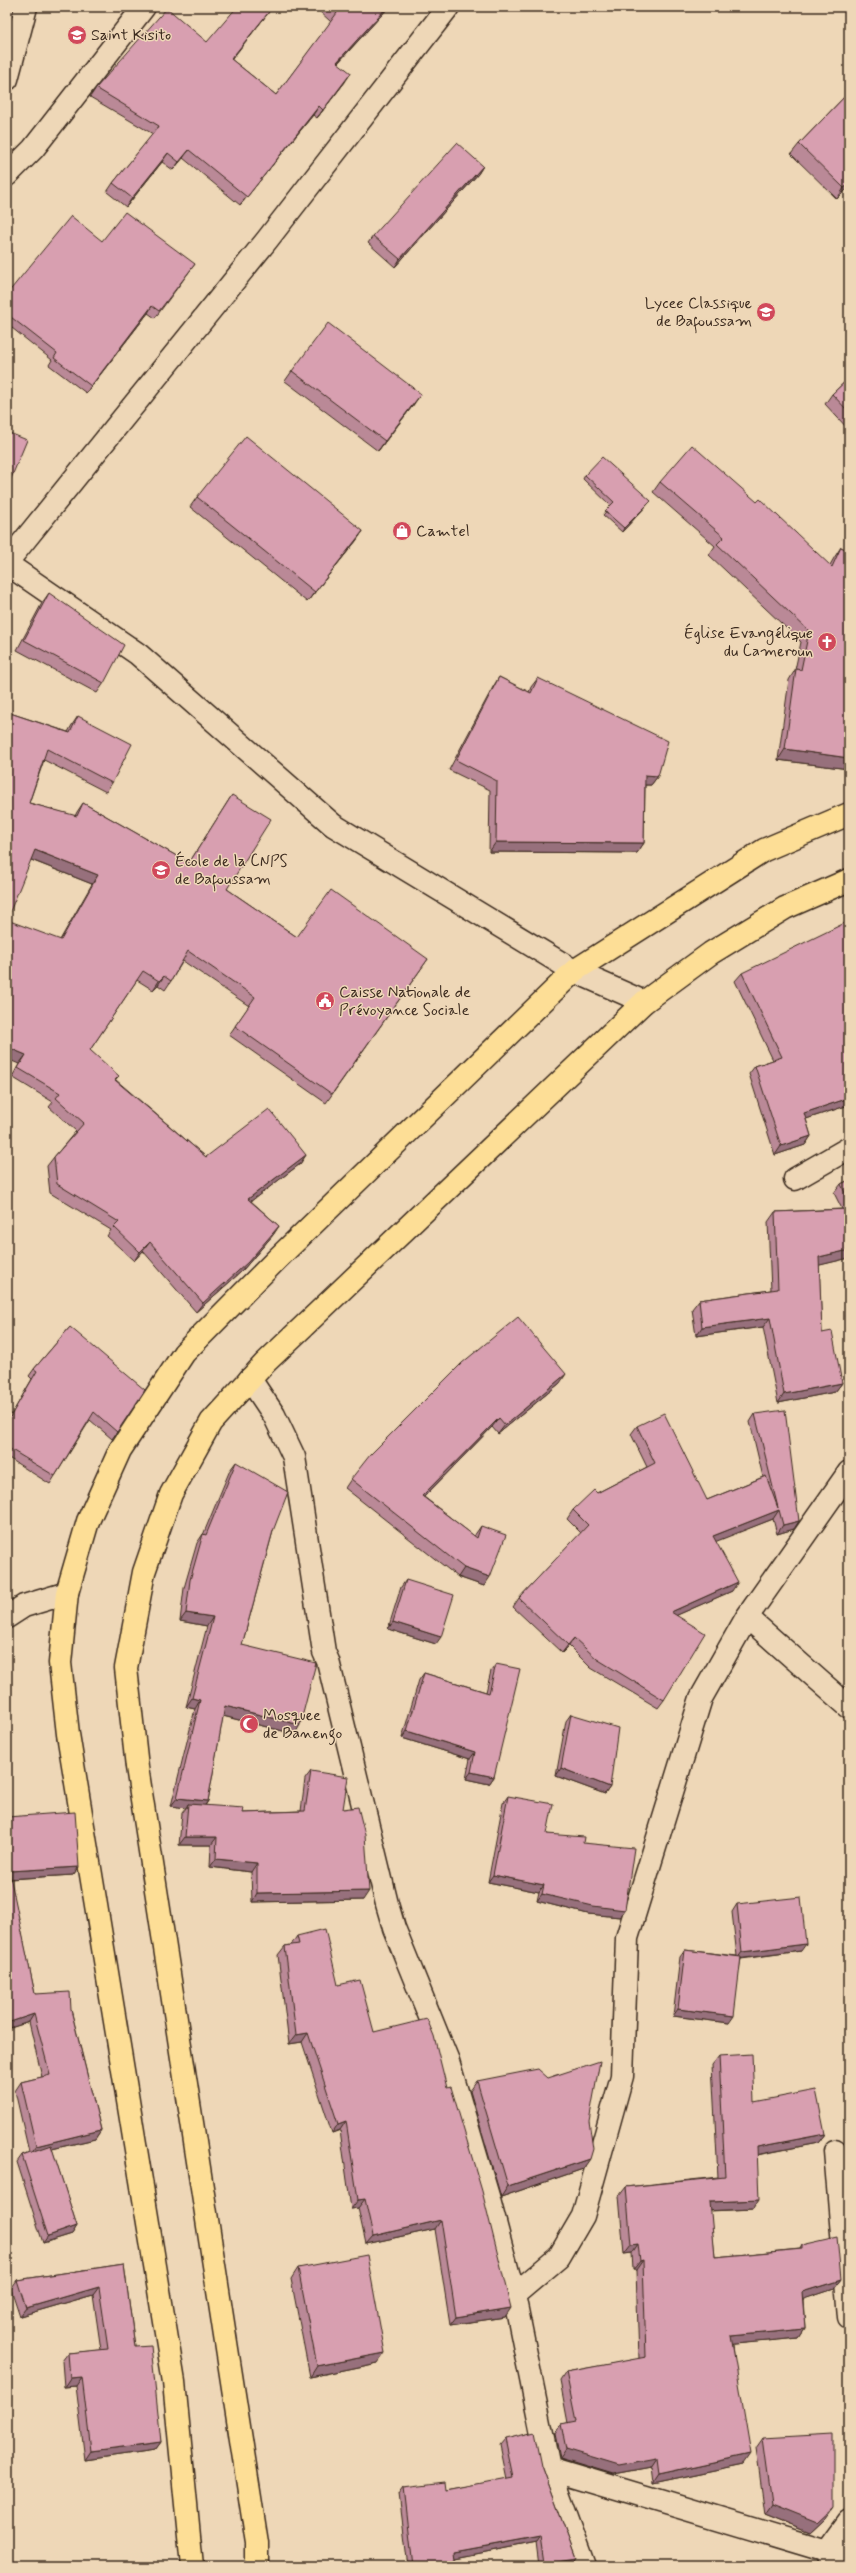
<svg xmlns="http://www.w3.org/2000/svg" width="856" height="2573" font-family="Mynerve,sans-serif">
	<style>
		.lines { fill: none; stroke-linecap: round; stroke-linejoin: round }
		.minor-casing { stroke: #3b2a1e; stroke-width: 25 }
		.major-casing { stroke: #3b2a1e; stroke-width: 25 }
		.minor { stroke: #eed7b7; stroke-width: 22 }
		.major { stroke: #fdde96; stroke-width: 22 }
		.wall { fill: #ba8997; stroke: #3b2a1e }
		.shaded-wall { fill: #976f7b; stroke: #3b2a1e }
		.building { fill: #d89fb0; stroke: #3b2a1e }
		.labels { text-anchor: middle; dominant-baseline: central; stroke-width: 3; stroke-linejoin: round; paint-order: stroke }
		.poi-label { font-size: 16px; fill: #3b2a1e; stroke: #eed7b7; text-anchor: start }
	</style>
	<rect width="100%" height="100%" fill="#eed7b7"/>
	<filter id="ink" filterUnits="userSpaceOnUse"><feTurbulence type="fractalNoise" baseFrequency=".025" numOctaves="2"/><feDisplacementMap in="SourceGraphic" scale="8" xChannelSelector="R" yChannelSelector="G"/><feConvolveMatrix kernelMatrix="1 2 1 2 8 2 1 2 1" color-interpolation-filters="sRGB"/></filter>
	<g filter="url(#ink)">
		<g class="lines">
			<defs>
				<path id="minor" d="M7,79L26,7
					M7,175L33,149L144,7
					M7,562L267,240L448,7
					M7,564L138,654L333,825L574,971L644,1002
					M795,1179L849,1148
					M250,1379L274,1415L294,1457L324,1652L328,1661L387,1904L394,1928L448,2061L488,2196L514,2295L549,2468L585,2566
					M7,1617L24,1606L67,1593
					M747,1617L849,1707
					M835,2151L849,2317
					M514,2295L559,2257L583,2216L622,2076L627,1938L701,1698L747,1617L849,1472
					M549,2468L827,2551L830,2566
					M827,2551L849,2521
					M827,2551L849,2552"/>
				<path id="major" d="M192,2566L174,2382L68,1734L60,1663L67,1593L88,1521L120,1450L184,1353L277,1259L574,971L764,850L849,814
					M257,2566V2543L137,1767L126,1668L144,1572L171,1494L211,1422L265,1363L644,1002L711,953L785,908L849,880"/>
			</defs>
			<!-- minor casing -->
			<use href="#minor" class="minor-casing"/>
			<!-- major casing -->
			<use href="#major" class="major-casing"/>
			<!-- minor -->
			<use href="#minor" class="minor"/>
			<!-- major -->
			<use href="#major" class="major"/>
		</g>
		<!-- wall -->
		<path class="wall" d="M317,7H389L338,63L345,82L317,118L313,115L240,205L183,158L173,170L162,162L126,207L107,192L113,183L153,134L90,97L96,88L207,42L272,8L265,17L231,59L276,95L331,22L316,8Z
			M849,92V187L837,199L791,154L799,144Z
			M483,166L478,174L395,267L368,243L373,236Z
			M102,241L195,264L155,318L148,313L86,393L49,365L52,360L7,324V294Z
			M292,371L414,404L378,451L285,381Z
			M849,378V430L825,404L832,394Z
			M585,475L651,501L648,504L622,532L603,515L611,506L583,479Z
			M660,482L830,565L834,558L841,547L849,551V769L778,760L789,680L795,670L801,642L709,555L715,546L653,492Z
			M197,497L363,531L356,541L307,602L190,507Z
			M49,593L104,683L97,693L17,650L42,603Z
			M499,677L529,692L531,687L538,678L658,776L651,785H645L644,843L637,853L489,852L490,790L449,770L493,687Z
			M7,712L68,732L72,725L78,716L112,783L106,792L44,760L29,803L75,816L77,812L83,803L189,863L232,795L227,889L297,937L428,959L326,1103L229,1035L249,1006L183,961L171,981L165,990L158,985L153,990L137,980L90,1050L116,1080L206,1157L306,1155L300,1164L251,1201L279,1226L273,1235L242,1271L196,1312L143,1251L134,1261L107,1236L111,1230L50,1193L47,1166L54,1157L76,1131L49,1107L53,1102L12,1077L19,1064L60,940L92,884L31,860Z
			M742,973L849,1105L806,1119L811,1136L805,1145L775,1155L749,1074L755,1066L773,1060L735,981Z
			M849,1180V1258L819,1265L822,1333L842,1383L835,1392L778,1403L763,1327L696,1336L692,1309L699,1300L771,1290L768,1222L775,1212L842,1209L834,1193L841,1184Z
			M70,1327L117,1432L112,1439L90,1420L50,1484L7,1457V1418L9,1419L32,1379L29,1376L34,1369Z
			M560,1383L498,1434L492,1427L424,1497L474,1536L481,1526L484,1586L458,1577L345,1488L351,1479Z
			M755,1414L799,1521L794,1529L777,1534L773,1519L715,1541L732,1591L677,1615L664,1700L658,1708L591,1668L569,1646L562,1653L513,1607L519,1598L581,1533L567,1519L573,1510L597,1493L647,1467L631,1434L637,1426L707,1500L763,1477L750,1422Z
			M236,1462L273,1531L242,1645L295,1734L223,1716L208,1801L205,1806L243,1813L301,1811L305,1779L311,1771L343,1809L363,1900L252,1902L251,1872L210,1867L211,1845H179L182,1813L186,1808L171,1806L195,1709L186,1707L207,1626L180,1621L184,1588L197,1543L203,1534V1535L230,1470Z
			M406,1580L436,1644L388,1629L401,1587Z
			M496,1664L494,1777L489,1784L466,1779L470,1759L402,1738L419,1680L424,1673L486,1692L491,1671Z
			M571,1714L610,1787L605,1794L556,1776L566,1721Z
			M508,1796L547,1834L583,1843L620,1917L588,1914L537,1901L539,1892L488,1882L503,1803Z
			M7,1817L79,1867L73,1875L10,1879L35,1994L71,2010L101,2130L95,2139L52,2149L77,2226L72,2234L43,2243L17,2162L22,2155L29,2152L15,2091L21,2082L42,2077L29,2022L7,2029Z
			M737,1904L801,1951L741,1959L729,2023L673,2016L680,1957L685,1950L737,1956L732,1912Z
			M297,1936L338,1985L374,2032L505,2317L450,2325L435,2229L366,2244L358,2208L351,2209L340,2130L332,2133L302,2042L289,2044L278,1955L285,1946L291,1945Z
			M719,2056L754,2102L825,2134L818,2143L757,2155L753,2209L710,2211L715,2257L800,2249L802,2245L841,2280L834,2289L803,2299L805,2329L799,2338L733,2344L744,2464L653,2483L651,2467L613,2474L560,2458L555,2434L561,2424L568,2423L560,2381L566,2372L639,2359L636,2270H633L632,2253L624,2254L619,2196L626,2187L718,2177L712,2065Z
			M477,2081L589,2121L583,2169L501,2197L470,2091Z
			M124,2264L135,2347L161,2442L155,2450L85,2460L76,2386L64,2387L62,2361L68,2353L101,2350L93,2295L20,2316L11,2289L17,2280Z
			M298,2268L378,2363L310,2377L291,2279Z
			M763,2438L826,2517L810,2532L765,2514L756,2448Z
			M505,2439L542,2466L576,2559L572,2566H539L536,2542L454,2558L455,2566H408L399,2494L404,2487L446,2490L507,2479L500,2445Z"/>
		<!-- shaded-wall -->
		<path class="shaded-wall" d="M387,7H389L330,71L337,62Z
			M272,8L265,17L225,68L231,59Z
			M351,73L345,82L317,118L323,110Z
			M319,106L313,115L240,205L247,197Z
			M189,150L183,158L173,170L179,162Z
			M168,153L162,162L126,207L132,198Z
			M483,166L478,174L395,267L400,259Z
			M849,184V187L837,199L844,188Z
			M152,306L148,313L86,393L91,386Z
			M421,394L414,404L378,451L385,441Z
			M651,501L648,504L622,532L624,528Z
			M363,531L356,541L307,602L315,592Z
			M785,749L849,758V769L778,760Z
			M645,775L658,776L651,785H638Z
			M496,842L644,843L637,853L489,852Z
			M35,850L98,875L92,884L29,859Z
			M164,976L158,985L153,990L159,981Z
			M7,1047L26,1055L19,1064L7,1059Z
			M849,1098V1105L797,1122L804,1113Z
			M811,1136L805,1145L775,1155L781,1146Z
			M306,1155L300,1164L242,1208L248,1199Z
			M279,1226L273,1235L242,1271L196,1312L203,1303Z
			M150,1242L143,1251L134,1261L140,1252Z
			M849,1250V1258L812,1267L819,1257Z
			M770,1318L763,1327L696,1336L702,1327Z
			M566,1374L560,1383L498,1434L505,1425Z
			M842,1383L835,1392L778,1403L784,1394Z
			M499,1418L492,1427L416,1505L422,1496Z
			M779,1510L773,1519L707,1545L713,1536Z
			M799,1521L794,1529L777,1534L783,1525Z
			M464,1568L490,1577L484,1586L458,1577Z
			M738,1582L732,1591L666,1620L671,1612Z
			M186,1613L213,1617L207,1626L180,1621Z
			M393,1622L441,1637L436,1644L388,1629Z
			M574,1638L569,1646L562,1653L568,1645Z
			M192,1698L200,1700L195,1709L186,1707Z
			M225,1706L300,1725L295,1734L219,1715Z
			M407,1731L475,1752L470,1759L402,1738Z
			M561,1768L610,1787L605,1794L556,1776Z
			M471,1772L494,1777L489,1784L466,1779Z
			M177,1798L208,1801L202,1809L188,1804L186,1808L171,1806Z
			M185,1837H217L211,1845H179Z
			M216,1859L257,1863L251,1872L210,1867Z
			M79,1867L73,1875L7,1879L9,1871Z
			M493,1875L544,1885L539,1892L488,1882Z
			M369,1891L363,1900L252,1902L257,1893Z
			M542,1894L625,1910L620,1917L588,1914L537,1901Z
			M806,1944L801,1951L737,1959L742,1952Z
			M678,2009L734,2016L729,2023L673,2016Z
			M34,2014L29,2022L7,2029V2023Z
			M308,2033L302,2042L289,2044L296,2035Z
			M346,2121L340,2130L332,2133L338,2124Z
			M101,2130L95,2139L30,2154L36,2146Z
			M825,2134L818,2143L750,2156L757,2147Z
			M590,2159L583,2169L501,2197L508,2186Z
			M365,2199L358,2208L351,2209L358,2200Z
			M759,2200L753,2209L703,2211L710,2202Z
			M441,2220L435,2229L366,2244L373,2236Z
			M77,2226L72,2234L43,2243L48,2236Z
			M638,2244L632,2253L624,2254L631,2245Z
			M643,2260L636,2270H633L640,2261Z
			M841,2280L834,2289L795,2302L802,2292Z
			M99,2287L93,2295L20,2316L26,2308Z
			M511,2308L505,2317L450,2325L456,2317Z
			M805,2329L799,2338L725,2345L731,2336Z
			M385,2353L378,2363L310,2377L317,2366Z
			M82,2377L76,2386L64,2387L70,2378Z
			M161,2442L155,2450L85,2460L91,2451Z
			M566,2449L657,2458L651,2467L613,2474L560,2458Z
			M751,2454L744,2464L653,2483L659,2474Z
			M772,2504L833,2507L826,2517L810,2532L765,2514Z
			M540,2536L536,2542L449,2559L453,2552Z
			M576,2559L572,2566H543L544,2564Z"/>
		<!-- building -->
		<path class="building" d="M237,7H270L272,8L231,59L276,95L337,13L331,7H387L337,62L351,73L323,110L319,106L247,197L189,150L179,162L168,153L132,198L113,183L159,126L96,88L167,8L207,42Z
			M849,92V184L844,188L799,144Z
			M457,143L483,166L400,259L373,236Z
			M125,212L195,264L159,311L152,306L91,386L54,358L57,353L7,314V294L71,216L102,241Z
			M328,323L421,394L385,441L292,371Z
			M849,378V412L832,394Z
			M7,432L27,440L7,488Z
			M246,436L363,531L315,592L197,497Z
			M692,445L757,502L760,499L832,567L841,547L849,551V758L785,749L796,669L801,670L809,631L717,544L724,537L660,482Z
			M602,457L651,501L624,528L605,511L614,502L585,475Z
			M49,593L124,645L104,683L24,640Z
			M499,677L531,693L538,678L668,741L658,776L645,775L644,843L496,842L497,781L456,760Z
			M7,712L70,733L78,716L132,744L112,783L47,749L29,803L77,816L83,803L189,863L232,795L271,819L227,889L297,937L331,890L428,959L332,1094L235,1026L255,997L188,951L171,981L164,976L159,981L143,971L90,1050L119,1076L115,1080L206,1157L269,1109L306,1155L248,1199L279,1226L248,1262L203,1303L150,1242L140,1252L114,1227L119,1222L57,1184L54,1157L84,1123L56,1098L60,1093L18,1068L26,1055L7,1047V920L61,940L98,875L35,850L7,919Z
			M849,921V1098L804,1113L811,1136L781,1146L755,1066L782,1057L742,973Z
			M849,1180V1202L841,1184Z
			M849,1209V1250L819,1257L822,1333L832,1331L842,1383L784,1394L770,1318L702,1327L699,1300L778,1289L775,1212Z
			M518,1317L566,1374L505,1425L499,1418L422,1496L477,1538L481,1526L506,1535L490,1577L464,1568L351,1479L370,1455L462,1363Z
			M70,1327L145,1390L117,1432L94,1412L55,1476L10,1449L7,1454V1418L9,1419L37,1371L34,1369Z
			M785,1410L799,1521L783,1525L779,1510L713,1536L738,1582L671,1612L705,1633L664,1700L597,1659L574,1638L568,1645L519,1598L588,1525L573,1510L594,1490L597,1493L655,1463L637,1426L664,1413L707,1500L766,1476L778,1508L755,1414Z
			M236,1462L288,1492L273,1531L242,1645L316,1663L300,1725L225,1706L208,1801L177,1798L200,1700L192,1698L213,1617L186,1613L190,1580L203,1534L206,1535Z
			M406,1580L454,1595L441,1637L393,1622Z
			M496,1664L520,1669L494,1777L471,1772L475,1752L407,1731L424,1673L489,1693Z
			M571,1714L618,1728L610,1787L561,1768Z
			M311,1771L348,1777L343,1809L358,1807L365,1835L369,1891L257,1893V1863L216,1859L217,1837H185L188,1804L244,1808L243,1813L305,1811Z
			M508,1796L553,1804L547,1834L584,1837L583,1843L634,1848L625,1910L593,1906L542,1894L544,1885L493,1875Z
			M75,1812L79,1867L9,1871L35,1994L70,1992L71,2010L101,2130L36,2146L21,2082L50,2075L34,2014L7,2023V1817Z
			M801,1897L806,1944L742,1952L737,1904Z
			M325,1929L338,1985L360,1980L374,2032L427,2019L434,2036L447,2088L451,2087L482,2191L511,2308L456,2317L441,2220L373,2236L365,2199L358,2200L346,2121L338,2124L308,2033L296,2035L285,1946L299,1944L297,1936Z
			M685,1950L741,1957L734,2016L678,2009Z
			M752,2054L754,2102L816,2090L825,2134L757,2147L759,2200L710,2202L715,2257L802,2249V2245L837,2237L841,2280L802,2292L805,2329L731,2336L751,2454L659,2474L657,2458L619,2465L566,2449L561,2424L576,2421L566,2372L646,2357L643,2260L640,2261L638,2244L631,2245L626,2187L725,2177L719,2056Z
			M600,2061L589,2121L593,2149L590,2159L508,2186L477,2081L538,2069L548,2078Z
			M51,2145L77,2226L48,2236L22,2155Z
			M367,2255L385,2353L317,2366L298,2268Z
			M124,2264L135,2347L151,2346L161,2442L91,2451L82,2377L70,2378L68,2353L108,2349L99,2287L26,2308L17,2280Z
			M535,2432L542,2466L576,2559L544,2564L540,2536L453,2552L455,2566H413L404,2487L445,2482L446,2490L513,2477L505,2439Z
			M833,2434V2507L817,2522L772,2504L763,2438Z"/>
	</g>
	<!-- icons -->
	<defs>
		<symbol id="school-disc" viewBox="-11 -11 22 22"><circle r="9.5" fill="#d1495b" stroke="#eed7b7"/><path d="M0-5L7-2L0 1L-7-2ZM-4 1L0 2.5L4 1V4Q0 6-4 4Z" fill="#fff"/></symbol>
		<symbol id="shop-disc" viewBox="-11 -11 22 22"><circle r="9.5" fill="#d1495b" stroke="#eed7b7"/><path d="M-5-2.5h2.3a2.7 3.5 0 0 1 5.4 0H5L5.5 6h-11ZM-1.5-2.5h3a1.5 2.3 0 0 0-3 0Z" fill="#fff"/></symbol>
		<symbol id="church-disc" viewBox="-11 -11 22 22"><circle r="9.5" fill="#d1495b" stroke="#eed7b7"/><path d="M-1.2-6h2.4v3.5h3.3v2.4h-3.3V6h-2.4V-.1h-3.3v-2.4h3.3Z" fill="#fff"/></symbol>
		<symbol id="civic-disc" viewBox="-11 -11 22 22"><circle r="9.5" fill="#d1495b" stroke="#eed7b7"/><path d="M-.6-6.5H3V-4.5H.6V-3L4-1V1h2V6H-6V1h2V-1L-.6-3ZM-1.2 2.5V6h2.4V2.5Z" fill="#fff"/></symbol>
		<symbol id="mosque-disc" viewBox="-11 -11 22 22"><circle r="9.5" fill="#d1495b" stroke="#eed7b7"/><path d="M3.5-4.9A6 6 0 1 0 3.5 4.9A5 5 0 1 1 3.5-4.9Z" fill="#fff"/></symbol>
	</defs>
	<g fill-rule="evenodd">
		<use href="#school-disc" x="66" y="24" width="22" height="22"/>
		<use href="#school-disc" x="755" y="301" width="22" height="22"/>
		<use href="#shop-disc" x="391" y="520" width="22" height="22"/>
		<use href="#church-disc" x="816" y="631" width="22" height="22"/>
		<use href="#school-disc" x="150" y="859" width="22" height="22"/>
		<use href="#civic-disc" x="314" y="990" width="22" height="22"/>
		<use href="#mosque-disc" x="238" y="1713" width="22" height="22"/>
	</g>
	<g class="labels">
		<!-- poi labels -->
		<g class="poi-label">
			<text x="91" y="35">Saint Kisito</text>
			<text x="752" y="303" text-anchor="end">Lycee Classique<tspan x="752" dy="18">de Bafoussam</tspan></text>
			<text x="416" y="531">Camtel</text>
			<text x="813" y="633" text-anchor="end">Église Evangélique<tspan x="813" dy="18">du Cameroun</tspan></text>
			<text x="175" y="861">École de la CNPS<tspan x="175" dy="18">de Bafoussam</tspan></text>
			<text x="339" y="992">Caisse Nationale de<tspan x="339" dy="18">Prévoyance Sociale</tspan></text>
			<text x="263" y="1715">Mosquee<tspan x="263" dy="18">de Banengo</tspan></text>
		</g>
	</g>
	<!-- margin -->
	<rect width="856" height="2573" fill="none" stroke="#eed7b7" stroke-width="24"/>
	<rect x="12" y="12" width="832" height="2549" fill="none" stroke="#3b2a1e" stroke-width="1.5" filter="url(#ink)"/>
</svg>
